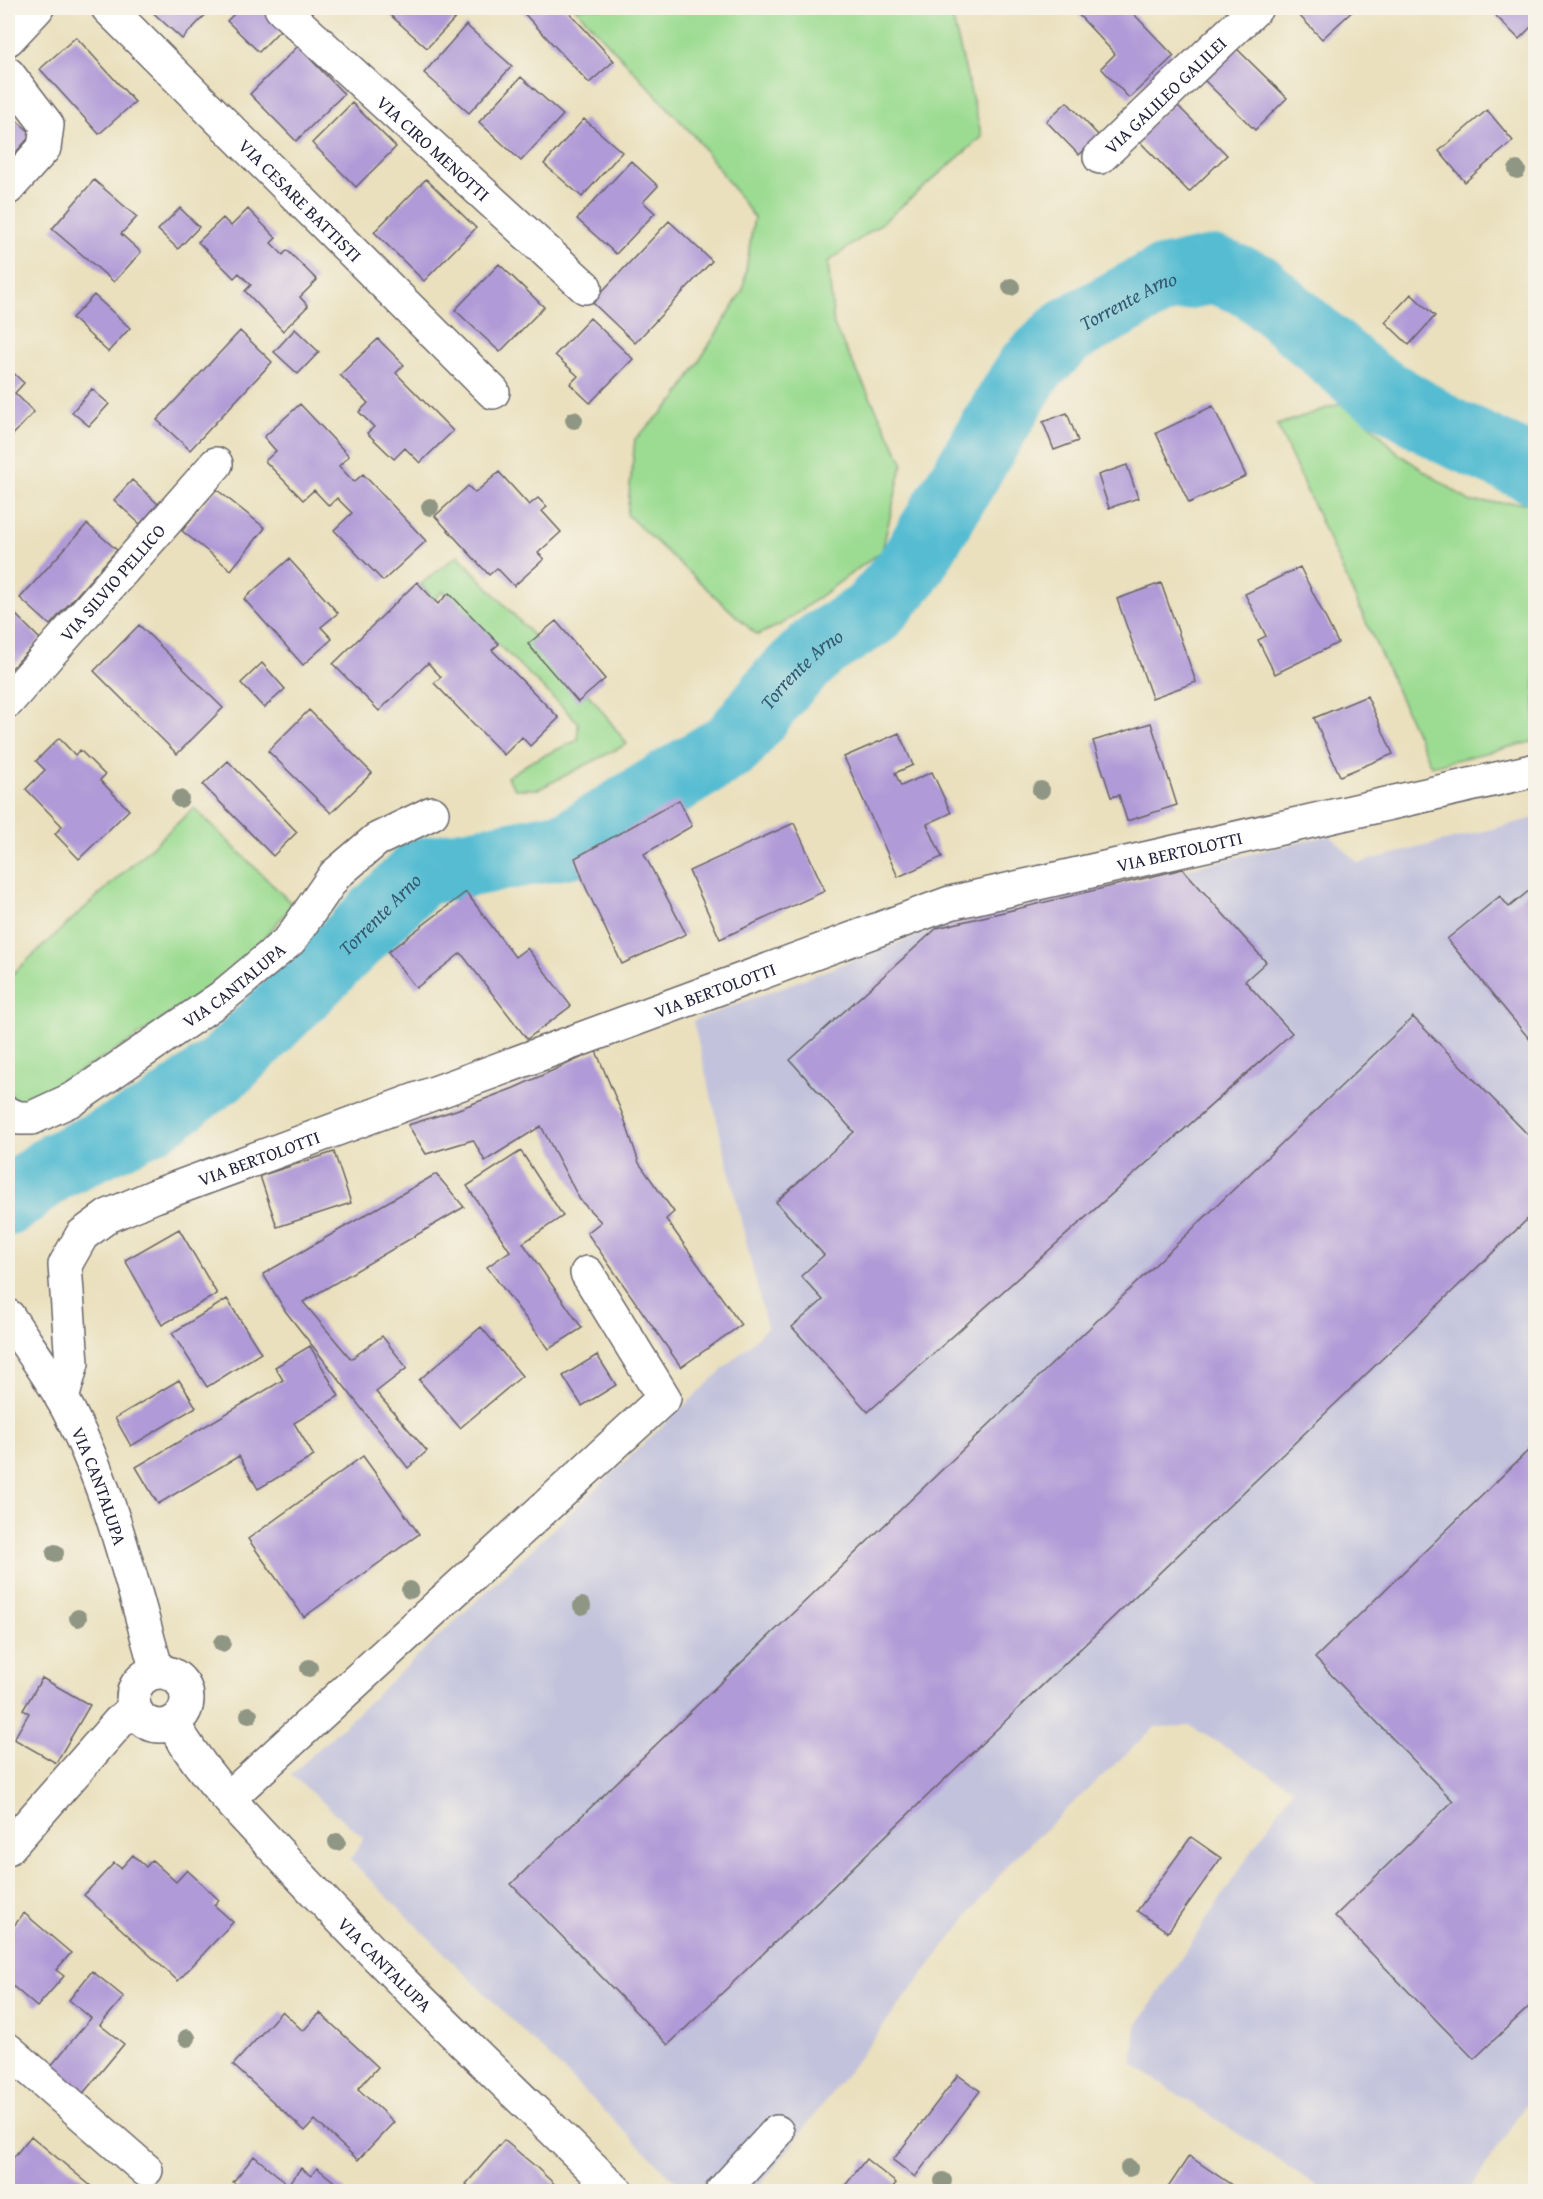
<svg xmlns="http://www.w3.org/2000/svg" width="1543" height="2199" font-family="'Gentium Book Plus',serif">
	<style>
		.industrial { fill: #c2c2dc }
		.green { fill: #9cdc92; stroke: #5f7f66; stroke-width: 1.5 }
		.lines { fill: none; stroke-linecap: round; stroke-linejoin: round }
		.river { stroke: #54bcd2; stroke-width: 68 }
		.building { fill: #b09ad7 }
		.minor-casing { stroke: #686468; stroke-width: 36 }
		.minor { stroke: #fff; stroke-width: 33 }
		.tree { fill: #909684 }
		.labels { text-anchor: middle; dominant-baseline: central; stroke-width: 6; stroke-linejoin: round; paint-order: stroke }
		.street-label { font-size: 18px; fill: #22223b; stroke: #f7f3e8 }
		.water-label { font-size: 20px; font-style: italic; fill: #345870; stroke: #f7f3e8 }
	</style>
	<rect width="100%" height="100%" fill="#f7f3e8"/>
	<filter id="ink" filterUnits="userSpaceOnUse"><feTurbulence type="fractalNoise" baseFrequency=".0167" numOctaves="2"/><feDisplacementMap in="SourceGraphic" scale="12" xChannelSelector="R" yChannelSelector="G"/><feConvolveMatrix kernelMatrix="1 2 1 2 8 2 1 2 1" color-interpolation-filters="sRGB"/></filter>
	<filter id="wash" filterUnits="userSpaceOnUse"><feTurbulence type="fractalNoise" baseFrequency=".008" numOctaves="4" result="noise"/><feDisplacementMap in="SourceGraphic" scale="24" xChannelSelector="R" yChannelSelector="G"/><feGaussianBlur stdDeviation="1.35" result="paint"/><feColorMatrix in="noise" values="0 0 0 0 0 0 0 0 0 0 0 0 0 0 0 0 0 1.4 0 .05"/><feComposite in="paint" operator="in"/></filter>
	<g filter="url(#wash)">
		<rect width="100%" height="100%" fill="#eae0bd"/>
		<!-- industrial -->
		<path class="industrial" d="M1535,818V2090L1469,2191H1325L1132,2064L1136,2027L1293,1788L1190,1726L1155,1727L1009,1863L756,2191H685L350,1860L364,1838L291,1775L767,1328L693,1021L937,928L1330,835L1358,863Z"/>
		<!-- green -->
		<path class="green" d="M575,8H950L982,137L882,223L828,262L834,326L903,462L882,551L782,624L757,635L627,515L635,439L676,399L743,290L754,217L696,138Z
			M1348,401L1399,454L1471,502L1535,503V741L1431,766L1277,425Z
			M458,555L596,703L627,744L539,789H515L507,777L532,761L578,740V722L443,591L434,600L421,584Z
			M194,808L293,905L252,951L195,997L125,1045L21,1106L8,1091V978Z"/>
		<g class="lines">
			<!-- river -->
			<path class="river" id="s1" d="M8,1202L54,1167L157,1117L227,1065L421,872L570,844L733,744L783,682L821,645L871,614L908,571L1029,369L1068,331L1162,280L1214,270L1254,285L1366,382L1450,432L1536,471"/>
		</g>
		<g id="blocks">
			<!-- building -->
			<path class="building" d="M148,8H212L182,39Z
				M240,8H264L284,26L259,52L227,21Z
				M393,8H465L427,48L388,13Z
				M519,8H565L614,61L589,83Z
				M1083,8H1128L1174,56L1129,98L1101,68L1115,54L1077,13Z
				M1292,8H1356L1322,39Z
				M1488,8H1536V22L1519,39Z
				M466,25L512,66L469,113L424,73Z
				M76,37L135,102L99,134L40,69Z
				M298,46L344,94L296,141L250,94Z
				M1235,47L1287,98L1255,130L1203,79Z
				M521,77L563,115L521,161L479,122Z
				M1067,102L1099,136L1079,155L1046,121Z
				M1174,102L1227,155L1189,192L1136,138Z
				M352,103L396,147L356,187L312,143Z
				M1487,110L1513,141L1465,182L1439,151Z
				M8,113L32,134L8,161Z
				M584,119L622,152L582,197L544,164Z
				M631,161L658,186L643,202L655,213L616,254L577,219Z
				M426,179L476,228L424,281L374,232Z
				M94,180L137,217L121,234L141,252L114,282L52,229Z
				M180,208L199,227L178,249L158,230Z
				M248,209L276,238L271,243L283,255L287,250L317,280L300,297L308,306L283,331L245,291L251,285L239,273L234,278L198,242L223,218L231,226Z
				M669,221L712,261L635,343L592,302Z
				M499,264L544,307L500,352L455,310Z
				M1411,294L1435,316L1409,345L1385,322Z
				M94,295L130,328L108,352L72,318Z
				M590,318L633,359L590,403L570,384L578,376L555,355Z
				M295,329L319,352L298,374L274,352Z
				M240,331L272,362L190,450L157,420Z
				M378,339L404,365L396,373L453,431L420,463L405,448L394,459L367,433L374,427L359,412L368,403L340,375Z
				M8,368L24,383L15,393L34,412L8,440Z
				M92,389L109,404L89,426L72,412Z
				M300,404L349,456L339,466L354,482L363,474L426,541L383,581L334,530L352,513L337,498L329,506L314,490L303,500L265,461L276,451L264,437Z
				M1213,406L1246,476L1189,503L1156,433Z
				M1067,413L1078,441L1054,450L1043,422Z
				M1127,465L1138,498L1109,508L1098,475Z
				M499,472L529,505L538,498L547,507L542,511L561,532L538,553L544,559L514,586L497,568L489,575L435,516L468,486L475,493Z
				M132,480L158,504L140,524L114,500Z
				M216,489L265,528L231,570L182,531Z
				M87,524L117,550L50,625L20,598Z
				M289,559L338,613L321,627L332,639L303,665L244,599Z
				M1300,567L1338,643L1275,674L1258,640L1266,636L1245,594Z
				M417,582L438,604L449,593L499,644L492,650L559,718L530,746L522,737L504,755L434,683L441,677L428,663L379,711L333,664Z
				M1161,583L1196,682L1152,698L1117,599Z
				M8,607L40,639L8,672Z
				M556,621L605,679L578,702L528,644Z
				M139,625L223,708L177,754L94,671Z
				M262,663L285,689L264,708L241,683Z
				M1367,696L1393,754L1340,776L1314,718Z
				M309,710L372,773L331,813L268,751Z
				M1151,723L1177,805L1127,821L1119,795L1111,797L1093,741Z
				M899,733L913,765L895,773L901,786L932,772L951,813L927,824L942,857L898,877L844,757Z
				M59,738L75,755L80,750L105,775L100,780L129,810L79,859L55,834L62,826L26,789L45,770L36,761Z
				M228,761L297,832L273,856L203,785Z
				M679,800L692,826L644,854L686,934L622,964L586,888L575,858Z
				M794,823L825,891L720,939L689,871Z
				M1183,869L1266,962L1245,981L1292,1033L868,1412L792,1327L823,1300L801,1276L824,1255L776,1202L854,1132L790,1060L937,928Z
				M1536,885V1047L1447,939L1500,896L1509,907Z
				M466,892L515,957L527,948L571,1006L527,1039L461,953L416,988L388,952Z
				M1413,1017L1536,1143V1211L668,2045L511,1884Z
				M596,1051L624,1118L639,1163L674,1212L666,1219L741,1325L681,1367L587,1233L601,1222L580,1200L541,1126L485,1161L473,1140L426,1154L408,1125L456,1110L514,1088Z
				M521,1151L563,1216L523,1243L582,1328L549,1349L487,1267L510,1251L467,1186Z
				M334,1152L351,1203L277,1227L260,1176Z
				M436,1174L464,1207L303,1302L351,1359L382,1336L407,1368L376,1392L427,1451L408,1468L286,1312L263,1274Z
				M179,1229L217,1294L162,1325L125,1260Z
				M227,1299L261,1353L207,1387L172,1333Z
				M481,1327L522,1376L460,1428L419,1380Z
				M310,1346L339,1396L294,1423L314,1456L258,1489L239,1456L158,1504L136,1467L283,1380L275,1367Z
				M597,1355L616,1385L582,1406L563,1376Z
				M179,1380L196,1407L131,1446L115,1418Z
				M1536,1443V2000L1474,2059L1335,1916L1453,1801L1315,1658Z
				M363,1456L419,1534L304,1617L248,1539Z
				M42,1678L90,1705L56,1763L14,1739L29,1713L23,1710Z
				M1191,1837L1221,1858L1168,1932L1137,1911Z
				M133,1855L146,1867L152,1860L176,1882L187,1870L219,1900L214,1905L233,1922L178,1981L84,1895L114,1863L121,1868Z
				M24,1913L71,1953L56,1970L64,1976L37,2007L8,1982V1933Z
				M92,1971L124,1997L100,2025L124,2044L70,2109L50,2067L91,2018L69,2000Z
				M282,2011L303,2031L320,2013L378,2067L358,2089L394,2122L358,2160L315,2120L305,2131L233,2065Z
				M958,2075L980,2091L915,2177L893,2160Z
				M31,2136L98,2192H8V2164Z
				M504,2140L535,2166L563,2192H475L466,2184Z
				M254,2156L288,2184L301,2168L311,2176L317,2168L347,2192H234L239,2186L233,2182Z
				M1189,2156L1236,2188L1233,2192H1165Z
				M866,2159L896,2183L889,2192H840Z"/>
		</g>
	</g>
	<g filter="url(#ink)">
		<use href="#blocks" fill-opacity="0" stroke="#686468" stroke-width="1.5"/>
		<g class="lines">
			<defs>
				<g id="minor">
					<path id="s2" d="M108,8L493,392"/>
					<path id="s3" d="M281,8L585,287"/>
					<path d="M8,39L37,8"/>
					<path d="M8,74L47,125L44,148L8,188"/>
					<path id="s4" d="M1100,157L1256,8"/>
					<path id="s5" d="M8,701L216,464"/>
					<path id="s6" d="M8,1114L19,1118H32L75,1098L222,997L290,940L335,875L376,840L432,813"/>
					<path id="s7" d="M8,1316C26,1344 47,1371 63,1400C109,1484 131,1580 157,1671"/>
					<path id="s8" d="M62,1399L72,1363L65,1265L82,1235L108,1216L155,1196L950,903L1536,770"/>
					<circle cx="160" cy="1699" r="27"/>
					<path id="s9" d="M173,1723C202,1776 248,1819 288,1863C393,1977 506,2083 617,2192"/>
					<path d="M229,1798L664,1398L587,1273"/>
					<path d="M8,1848L119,1722L134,1708"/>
					<path d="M8,2050L146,2170"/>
					<path d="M722,2192L777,2132"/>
				</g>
			</defs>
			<!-- minor casing -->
			<use href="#minor" class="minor-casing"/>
			<!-- minor -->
			<use href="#minor" class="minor"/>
		</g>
		<!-- trees -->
		<g class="tree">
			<circle cx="1517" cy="170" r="9"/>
			<circle cx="1011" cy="287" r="9"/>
			<circle cx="574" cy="420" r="9"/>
			<circle cx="430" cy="507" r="9"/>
			<circle cx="1041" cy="790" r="9"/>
			<circle cx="180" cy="799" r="9"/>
			<circle cx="55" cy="1553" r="9"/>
			<circle cx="410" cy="1590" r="9"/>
			<circle cx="582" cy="1606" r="9"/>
			<circle cx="78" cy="1618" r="9"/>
			<circle cx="222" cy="1643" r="9"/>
			<circle cx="309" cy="1668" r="9"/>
			<circle cx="249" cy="1715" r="9"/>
			<circle cx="337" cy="1842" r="9"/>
			<circle cx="187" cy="2038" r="9"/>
			<circle cx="1129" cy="2168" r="9"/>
			<circle cx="943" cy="2181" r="9"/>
		</g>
	</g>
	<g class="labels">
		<!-- street labels -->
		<g class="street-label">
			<text stroke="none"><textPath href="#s4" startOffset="90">VIA GALILEO GALILEI</textPath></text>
			<text stroke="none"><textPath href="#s3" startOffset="207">VIA CIRO MENOTTI</textPath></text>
			<text stroke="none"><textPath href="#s2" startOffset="272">VIA CESARE BATTISTI</textPath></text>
			<text stroke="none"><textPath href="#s5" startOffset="158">VIA SILVIO PELLICO</textPath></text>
			<text stroke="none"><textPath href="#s8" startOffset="1336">VIA BERTOLOTTI</textPath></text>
			<text stroke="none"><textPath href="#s6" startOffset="267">VIA CANTALUPA</textPath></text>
			<text stroke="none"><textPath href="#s8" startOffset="850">VIA BERTOLOTTI</textPath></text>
			<text stroke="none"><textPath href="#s8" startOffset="364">VIA BERTOLOTTI</textPath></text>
			<text stroke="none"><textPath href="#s7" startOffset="194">VIA CANTALUPA</textPath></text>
			<text stroke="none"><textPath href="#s9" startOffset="322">VIA CANTALUPA</textPath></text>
		</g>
		<!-- water labels -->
		<g class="water-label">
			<text stroke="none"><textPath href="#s1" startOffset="1482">Torrente Arno</textPath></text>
			<text stroke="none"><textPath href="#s1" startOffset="978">Torrente Arno</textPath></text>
			<text stroke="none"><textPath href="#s1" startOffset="474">Torrente Arno</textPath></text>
		</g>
	</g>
	<!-- margin -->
	<rect width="1543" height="2199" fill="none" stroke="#f7f3e8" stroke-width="30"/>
</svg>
